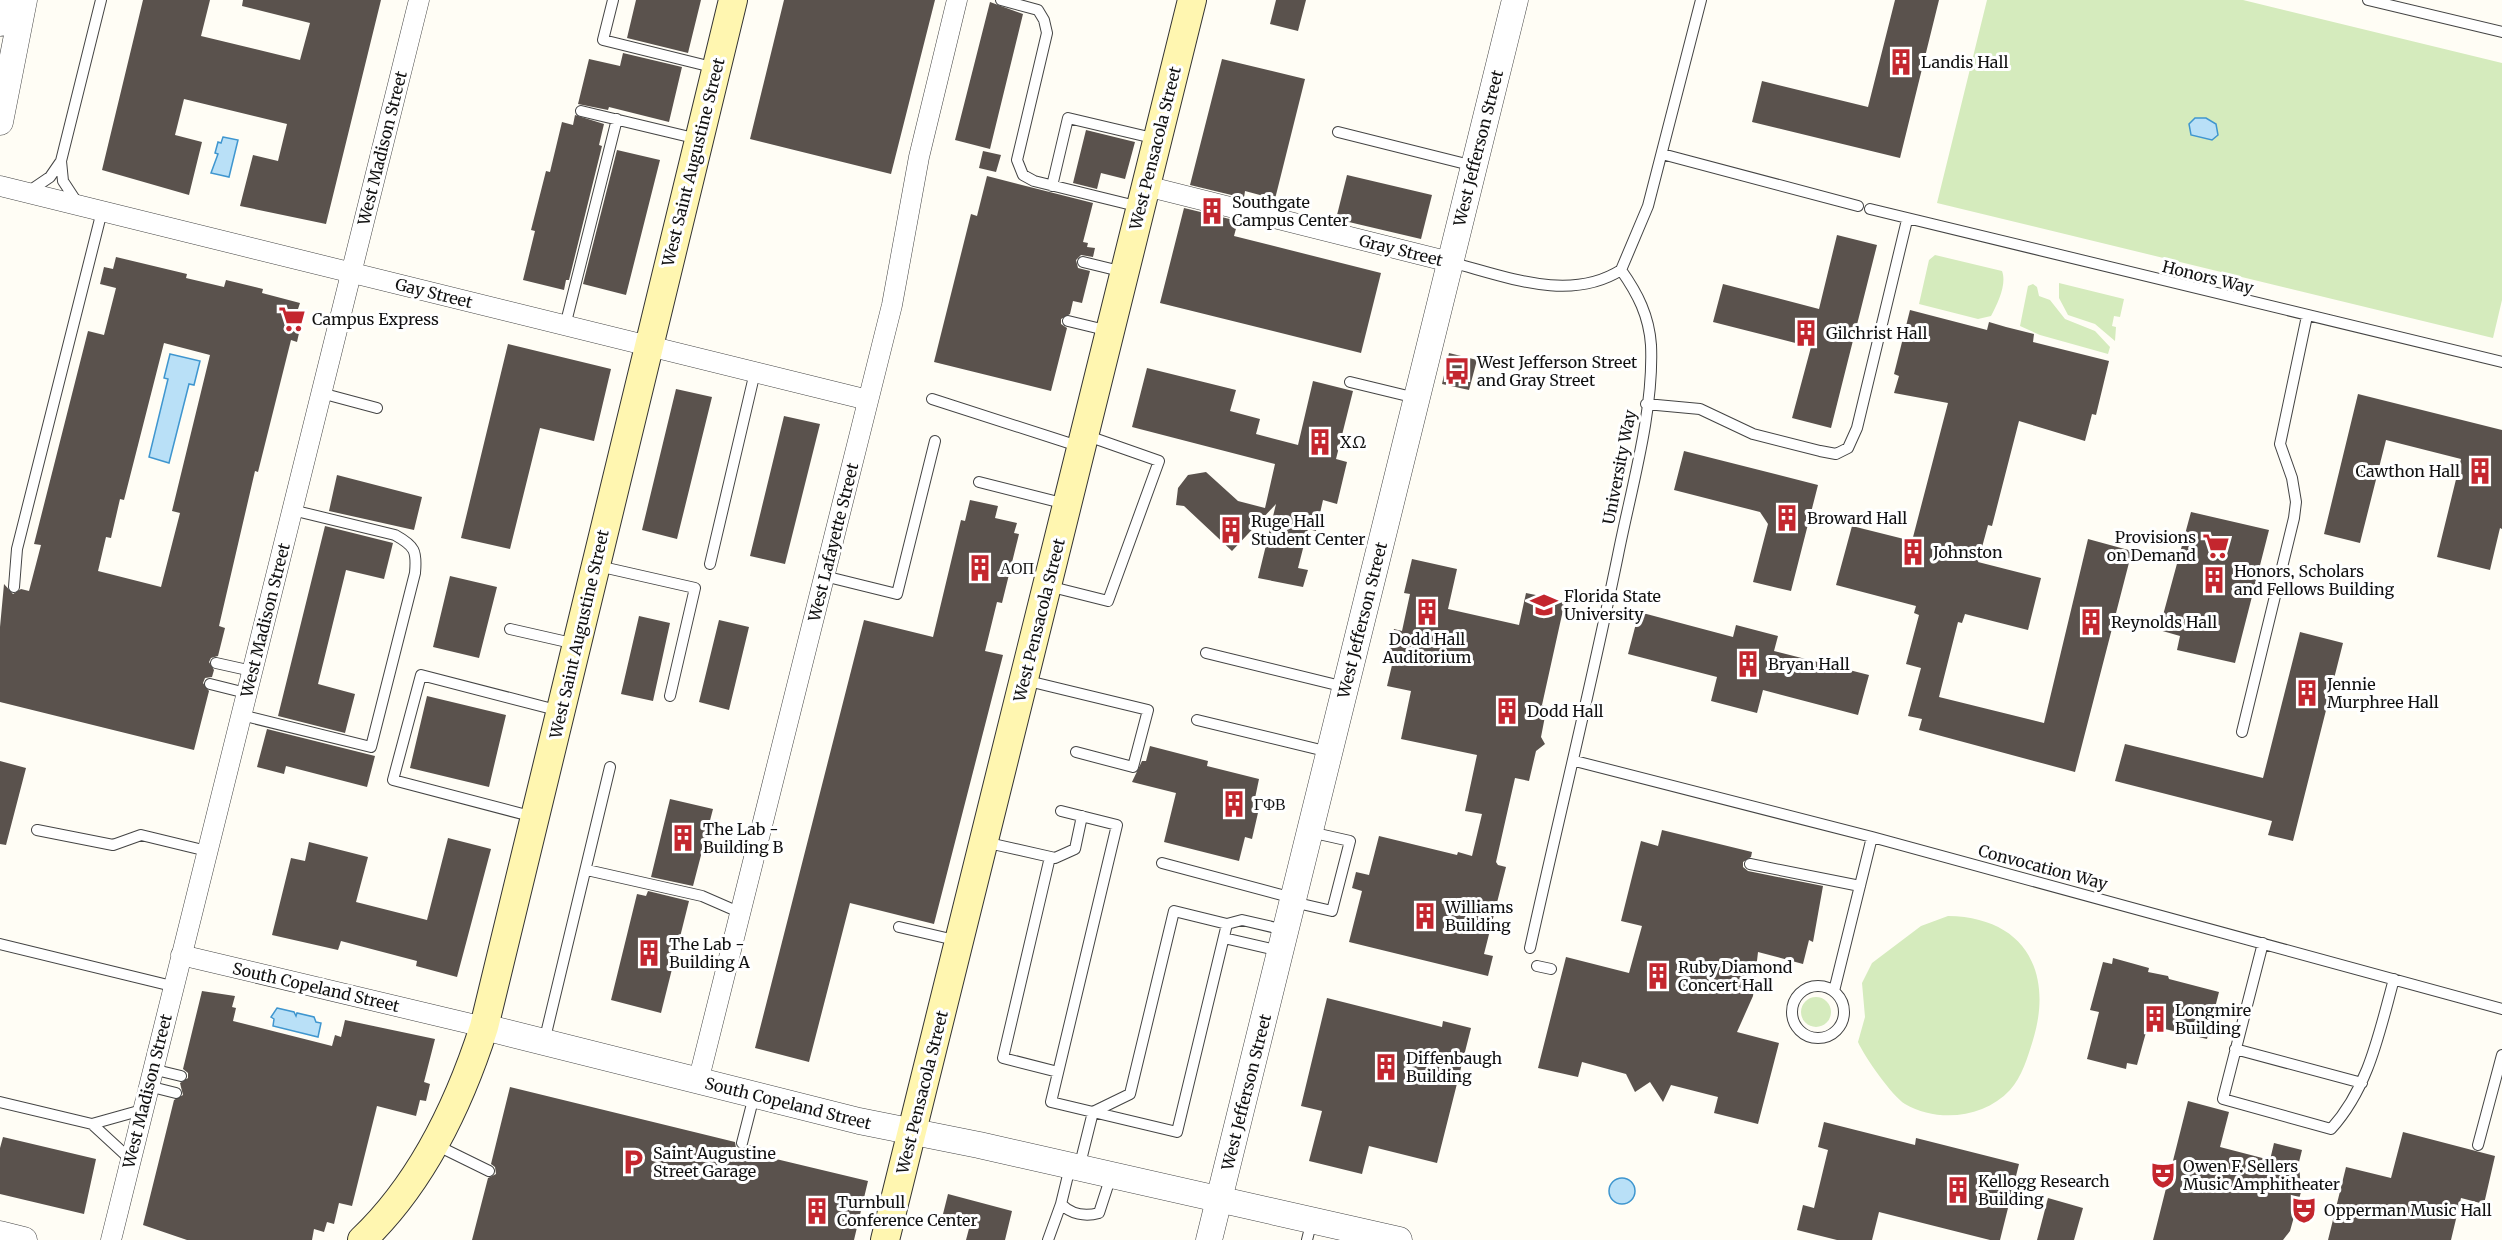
<svg xmlns="http://www.w3.org/2000/svg" width="2502" height="1240" font-family="Merriweather,serif">
	<style>
		.green { fill: #d5ebbd }
		.water { fill: #b9e0f7; stroke: #3f96cf; stroke-width: 1.5 }
		.building { fill: #5a524d; fill-rule: evenodd }
		.lines { fill: none; stroke-linecap: round; stroke-linejoin: round }
		.service-casing { stroke: #444; stroke-width: 12 }
		.minor-casing { stroke: #444; stroke-width: 21 }
		.tertiary-casing { stroke: #444; stroke-width: 27 }
		.secondary-casing { stroke: #333; stroke-width: 30 }
		.service { stroke: #fff; stroke-width: 10 }
		.minor { stroke: #fff; stroke-width: 20 }
		.tertiary { stroke: #fff; stroke-width: 26 }
		.secondary { stroke: #fff6b0; stroke-width: 28 }
		.labels { text-anchor: middle; dominant-baseline: central; stroke-width: 6; stroke-linejoin: round; paint-order: stroke }
		.poi-label { font-size: 16px; fill: #111; stroke: #fff; text-anchor: start }
		.street-label { font-size: 16px; fill: #111; stroke: #fff }
	</style>
	<rect width="100%" height="100%" fill="#fffdf5"/>
	<!-- green -->
	<path class="green" d="M1987,0H2243L2502,63V300L2493,338L1937,203Z
		M1935,255L2002,271C2007,284 1998,303 1991,316L1978,319L1919,304L1929,260Z
		M2059,283L2124,299L2120,317L2114,316L2112,326L2116,327L2115,341L2095,324L2068,315L2059,298Z
		M2033,284L2037,287L2039,296L2050,300L2065,319L2095,331L2110,347L2108,354L2040,335L2020,326L2028,286Z
		M1948,916C2024,917 2054,971 2033,1040C2028,1056 2022,1077 2010,1090C1984,1118 1938,1123 1905,1104C1892,1096 1864,1056 1858,1042L1865,1017L1862,983L1872,963L1921,926Z
		M1801 1012a15 15 0 1 1 30 0a15 15 0 1 1-30 0Z"/>
	<!-- water -->
	<path class="water" d="M2195,118H2206L2216,124L2218,135L2212,140L2191,135L2189,124Z
		M223,137L238,140L229,177L211,173L218,154L215,153L218,142L221,143Z
		M170,354L200,361L194,385L189,384L169,463L149,457L168,379L164,378Z
		M277,1008L294,1012L296,1016L297,1013L314,1017L316,1022L321,1023L318,1037L273,1026L274,1019L271,1017Z
		M1609 1191a13 13 0 1 1 26 0a13 13 0 1 1-26 0Z"/>
	<!-- building -->
	<path class="building" d="M143,0H210L201,36L300,60L310,23L242,6L243,0H381L326,224L240,206L253,155L278,161L287,124L184,99L175,135L202,142L189,195L102,170Z
		M636,0H701L688,53L627,38Z
		M784,0H935L891,174L750,139Z
		M1276,0H1306L1298,31L1270,24Z
		M1895,0H1939L1900,158L1752,122L1762,81L1868,107Z
		M990,2L1023,14L990,149L955,140Z
		M623,53L682,67L669,122L609,107L608,110L578,104L589,59L620,66Z
		M1222,59L1305,79L1275,199L1245,191L1244,198L1190,185Z
		M575,115L604,124L599,145L602,146L569,280H566L564,290L523,280L535,231L531,230L546,171L550,172L562,122L573,125Z
		M1086,130L1135,142L1125,179L1101,173L1097,189L1073,183Z
		M617,150L660,160L626,295L583,284Z
		M983,151L1001,155L996,172L979,168Z
		M1347,175L1432,195L1421,239L1336,219Z
		M987,176L1093,203L1083,242L1088,243L1087,247L1095,248L1093,257L1081,255L1076,260L1078,268L1090,271L1082,303L1073,301L1070,314L1061,319V324L1067,328L1051,391L934,362L971,214L977,216Z
		M1184,208L1238,221L1234,236L1381,273L1361,353L1160,303Z
		M1837,235L1877,245L1831,428L1792,418L1811,347L1713,322L1723,284L1819,309Z
		M116,257L187,274L186,278L224,287L226,280L263,289L262,293L300,303L298,309L304,311L297,342L291,340L258,472L255,471L219,626L225,628L218,656L211,658L209,662L214,670L212,677L205,678L203,683L209,691L194,750L0,702V627L4,584L13,594L21,589L29,591L41,545L34,544L88,331L104,335L116,288L100,284L104,267L113,269ZM164,343L210,355L172,511L180,513L161,587L98,571L106,537L111,538L120,499L124,500Z
		M1910,310L1987,330L1989,322L2006,327L2034,334L2033,342L2109,361L2096,415L2092,414L2085,441L2019,421L1992,526L1988,525L1978,562L2041,578L2028,630L1965,614L1962,623L1958,622L1939,697L2044,723L2088,539L2132,551L2075,772L1919,730L1922,719L1908,716L1921,668L1906,664L1919,615L1914,613L1916,606L1836,585L1852,526L1912,541L1948,403L1894,393L1899,376L1894,374Z
		M508,344L611,369L594,441L540,428L510,549L461,538Z
		M1449,353L1477,360L1469,390L1442,384Z
		M1147,368L1236,390L1230,411L1260,419L1256,434L1298,445L1313,381L1353,391L1336,459L1347,462L1337,504L1323,500L1316,531L1308,529L1298,568L1308,570L1303,587L1258,578L1276,504L1232,551L1184,506L1176,505L1178,488L1188,475L1206,472L1238,501L1265,508L1275,464L1132,427Z
		M676,389L712,397L677,539L642,530Z
		M2358,394L2502,430V529L2500,528L2490,570L2437,557L2461,459L2386,440L2360,543L2324,534Z
		M784,416L820,424L785,564L750,556Z
		M1684,451L1818,485L1791,591L1753,582L1768,524L1760,512L1674,490Z
		M337,475L422,497L414,530L329,511Z
		M970,500L998,506L995,518L1017,523L1014,533L1019,534L1002,603L997,602L985,651L1003,655L934,924L850,903L809,1062L755,1048L864,620L933,637L961,520L965,521Z
		M2191,512L2269,530L2235,663L2177,650L2180,636L2159,630Z
		M325,526L393,543L384,579L346,570L318,684L355,694L345,733L278,716Z
		M1412,559L1457,569L1448,609L1519,625L1526,593L1565,601L1542,705L1547,706L1541,737L1545,744L1536,751L1529,781L1515,778L1496,862L1498,865L1506,867L1484,954L1493,956L1488,976L1349,942L1362,891L1352,888L1356,872L1369,875L1379,836L1457,855L1458,852L1472,856L1482,814L1465,811L1477,755L1401,739L1411,691L1387,686L1393,661L1387,660L1394,629L1402,631L1410,594L1404,593Z
		M450,576L497,587L479,658L433,647Z
		M1639,612L1733,637L1736,625L1778,636L1774,651L1869,675L1858,715L1763,690L1757,713L1711,701L1717,677L1628,654Z
		M639,616L670,623L653,701L621,694Z
		M719,620L749,627L729,710L699,702Z
		M2300,632L2343,643L2293,841L2268,835L2272,821L2115,781L2125,744L2263,778Z
		M427,696L506,715L489,787L410,768Z
		M267,729L375,756L367,787L286,766L284,774L257,767Z
		M1150,746L1208,761L1207,766L1259,779L1254,803L1260,804L1252,839L1245,837L1239,861L1164,842L1176,793L1132,782L1142,761H1146Z
		M0,761L26,768L6,845L0,844Z
		M670,799L713,809L693,886L651,877Z
		M1662,830L1752,852L1751,857L1743,862V867L1748,871L1823,886L1813,942L1809,940L1803,964L1758,952L1753,996L1737,1032L1779,1043L1758,1124L1714,1113L1718,1097L1671,1085L1663,1102L1650,1082L1635,1092L1626,1074L1582,1062L1578,1077L1538,1068L1566,957L1629,973L1642,926L1621,921L1641,841L1658,846Z
		M448,838L491,849L457,977L416,966L417,961L341,941L338,950L272,935L291,858L305,861L309,842L368,857L356,902L427,920Z
		M648,891L689,901L661,1013L611,1000L637,894L646,896Z
		M2113,958L2149,968L2148,972L2168,976L2169,979L2219,992L2207,1039L2148,1025L2137,1065L2127,1063L2126,1069L2087,1059L2099,1012L2090,1010L2103,962L2112,964Z
		M202,991L235,996L232,1007L236,1008L233,1021L332,1046L335,1035L341,1037L345,1020L435,1039L424,1082L430,1084L426,1101L420,1100L416,1116L377,1106L352,1206L339,1203L334,1224L327,1222L324,1232L314,1229L312,1240H187L143,1225L174,1100L183,1095L180,1083L188,1078V1073L183,1069Z
		M1327,998L1442,1027L1443,1021L1471,1028L1437,1163L1369,1146L1362,1174L1309,1161L1322,1111L1301,1106Z
		M510,1087L735,1142L736,1148L741,1150L749,1145L778,1152L776,1159L868,1181L854,1240H472L488,1178L496,1174L495,1167L491,1164Z
		M2188,1101L2229,1112L2220,1147L2270,1160L2274,1143L2302,1150L2299,1162L2301,1192L2290,1231L2283,1240H2153Z
		M1824,1122L1915,1145L1916,1138L2019,1164L2000,1240H1990L1879,1212L1872,1240H1837L1797,1230L1803,1205L1814,1208L1828,1150L1818,1147Z
		M2403,1132L2495,1156L2484,1204L2461,1198L2451,1240H2328L2346,1167L2391,1178Z
		M3,1137L96,1159L84,1214L0,1194V1148Z
		M948,1194L1012,1211L1005,1240H966L971,1221L943,1214Z
		M2048,1198L2083,1208L2074,1240H2037Z"/>
	<g class="lines">
		<defs>
			<path id="service" d="M613,0L603,40L716,68
				M1001,0L1038,10L1044,20L1047,33L1017,160L1023,175L1034,181L1140,207
				M2368,0L2502,32
				M581,111L698,139
				M1338,132L1474,166
				M1662,154L1858,206
				M61,161L63,181L78,204
				M1052,186L1068,118L1157,139
				M28,192L50,177L61,161L101,0
				M1870,209L2502,362
				M1083,262L1124,272
				M1450,262C1505,276 1569,303 1621,270
				M1621,270L1648,206L1701,0
				M1068,321L1097,328L1106,336
				M565,326L617,119
				M1350,382L1416,398
				M321,393L377,408
				M932,399L1081,447
				M1646,404L1700,409L1753,434L1820,451L1836,454L1848,448L1857,428L1907,220
				M979,482L1066,504
				M710,564L755,372
				M598,566L695,588L670,696
				M824,576L897,594L935,441
				M1048,586L1108,601L1159,461L1085,435
				M14,587L17,549L102,211
				M510,629L576,644
				M1206,653L1345,687
				M216,663L252,671
				M1024,680L1148,710L1133,767L1076,752
				M210,684L246,693
				M241,715L371,747L415,573C417,551 415,546 395,535L292,510
				M1197,720L1329,752
				M2242,732L2294,518L2296,502L2292,478L2280,444L2307,316
				M1575,761L1872,837L2502,1009
				M1061,811L1117,825L1051,1102L1177,1132L1227,924
				M534,817L393,780L421,675L560,711
				M37,830L113,845L141,835L207,851
				M984,842L1055,858L1075,849L1082,816
				M1050,857L1003,1058L1058,1072
				M1162,863L1293,898
				M1750,864L1860,886
				M587,870L702,896L741,913
				M1293,902L1332,911L1350,841L1310,832
				M899,927L959,941
				M1224,938L1280,951
				M2263,943L2223,1099L2331,1129C2369,1087 2379,1033 2394,979
				M0,944L172,986
				M1530,948C1559,817 1591,687 1618,555C1631,489 1654,412 1651,345C1649,316 1638,294 1621,270
				M1537,966L1551,969
				M1792 1012a26 26 0 1 1 52 0a26 26 0 1 1-52 0Z
				M1834,991L1872,837
				M544,1042L610,767
				M2235,1049L2362,1083
				M152,1069L181,1076
				M148,1086L176,1093
				M0,1102L92,1124L142,1110
				M92,1124L130,1159
				M742,1143L754,1096
				M436,1145L489,1171
				M2478,1145L2502,1055
				M1070,1167L1061,1204C1071,1214 1085,1217 1099,1213L1111,1176
				M1079,1168L1093,1112L1130,1094L1174,911L1227,924L1242,920L1285,930
				M1048,1240L1061,1204
				M1307,1240L1312,1220"/>
			<path id="minor" d="M0,186L868,400
				M1146,186L1450,262
				M181,955L484,1027
				M698,1082L892,305L919,157L957,0
				M111,1240L419,0"/>
			<path id="tertiary" d="M0,23L6,0
				M0,122L24,0
				M484,1027L859,1121L979,1145L1399,1240
				M0,1234L24,1240
				M1209,1240L1515,0"/>
			<path id="secondary" d="M362,1240C422,1183 459,1105 484,1027L733,0
				M885,1240L1192,0"/>
		</defs>
		<!-- service casing -->
		<use href="#service" class="service-casing"/>
		<!-- minor casing -->
		<use href="#minor" class="minor-casing"/>
		<!-- tertiary casing -->
		<use href="#tertiary" class="tertiary-casing"/>
		<!-- secondary casing -->
		<use href="#secondary" class="secondary-casing"/>
		<!-- service -->
		<use href="#service" class="service"/>
		<!-- minor -->
		<use href="#minor" class="minor"/>
		<!-- tertiary -->
		<use href="#tertiary" class="tertiary"/>
		<!-- secondary -->
		<use href="#secondary" class="secondary"/>
	</g>
	<!-- icons -->
	<defs>
		<symbol id="building-bare" viewBox="-9 -9 18 18"><path d="M-4-6H4V6H1V3H-1V6H-4ZM-2.5-4.3h1.7v1.8h-1.7ZM.8-4.3h1.7v1.8H.8ZM-2.5-1h1.7V.8h-1.7ZM.8-1h1.7V.8H.8Z" fill="#c4262e" stroke="#fff" stroke-width="2.5" paint-order="stroke"/></symbol>
		<symbol id="supermarket-bare" viewBox="-9 -9 18 18"><path d="M-6-5.5h2.5l.6 2H6L4.5 2H-2.5L-4.4-4H-6ZM-1.5 3.2a1.3 1.3 0 1 0 .1 0ZM3 3.2a1.3 1.3 0 1 0 .1 0Z" fill="#c4262e" stroke="#fff" stroke-width="2.5" paint-order="stroke"/></symbol>
		<symbol id="bus-bare" viewBox="-9 -9 18 18"><path d="M-5-6H5V4H4V6H2V4H-2V6H-4V4H-5ZM-3.5-4V0h7V-4ZM-3.5 1.2v1.5H-2V1.2ZM2 1.2v1.5H3.5V1.2Z" fill="#c4262e" stroke="#fff" stroke-width="2.5" paint-order="stroke"/></symbol>
		<symbol id="university-bare" viewBox="-9 -9 18 18"><path d="M0-5L7-2L0 1L-7-2ZM-4 1L0 2.5L4 1V4Q0 6-4 4Z" fill="#c4262e" stroke="#fff" stroke-width="2.5" paint-order="stroke"/></symbol>
		<symbol id="parking-bare" viewBox="-9 -9 18 18"><path d="M-3.5-5.5H1a3.5 3.5 0 0 1 0 7H-1V5.5H-3.5ZM-1-3.4V-.6H.8a1.4 1.4 0 0 0 0-2.8Z" fill="#c4262e" stroke="#fff" stroke-width="2.5" paint-order="stroke"/></symbol>
		<symbol id="theatre-bare" viewBox="-9 -9 18 18"><path d="M-5-5.5Q0-4 5-5.5V0Q5 5 0 6Q-5 5-5 0ZM-3.3-2.5H-1v1.5H-3.3ZM1-2.5H3.3v1.5H1ZM-2.8 1Q0 5.5 2.8 1Z" fill="#c4262e" stroke="#fff" stroke-width="2.5" paint-order="stroke"/></symbol>
	</defs>
	<g fill-rule="evenodd">
		<use href="#building-bare" x="1882" y="43" width="38" height="38"/>
		<use href="#building-bare" x="1193" y="192" width="38" height="38"/>
		<use href="#supermarket-bare" x="273" y="300" width="38" height="38"/>
		<use href="#building-bare" x="1787" y="314" width="38" height="38"/>
		<use href="#bus-bare" x="1438" y="352" width="38" height="38"/>
		<use href="#building-bare" x="1301" y="423" width="38" height="38"/>
		<use href="#building-bare" x="2461" y="452" width="38" height="38"/>
		<use href="#building-bare" x="1768" y="499" width="38" height="38"/>
		<use href="#building-bare" x="1212" y="511" width="38" height="38"/>
		<use href="#supermarket-bare" x="2197" y="527" width="38" height="38"/>
		<use href="#building-bare" x="1894" y="533" width="38" height="38"/>
		<use href="#building-bare" x="961" y="549" width="38" height="38"/>
		<use href="#building-bare" x="2195" y="561" width="38" height="38"/>
		<use href="#university-bare" x="1525" y="586" width="38" height="38"/>
		<use href="#building-bare" x="1408" y="593" width="38" height="38"/>
		<use href="#building-bare" x="2072" y="603" width="38" height="38"/>
		<use href="#building-bare" x="1729" y="645" width="38" height="38"/>
		<use href="#building-bare" x="2288" y="674" width="38" height="38"/>
		<use href="#building-bare" x="1488" y="692" width="38" height="38"/>
		<use href="#building-bare" x="1215" y="785" width="38" height="38"/>
		<use href="#building-bare" x="664" y="819" width="38" height="38"/>
		<use href="#building-bare" x="1406" y="897" width="38" height="38"/>
		<use href="#building-bare" x="630" y="934" width="38" height="38"/>
		<use href="#building-bare" x="1639" y="957" width="38" height="38"/>
		<use href="#building-bare" x="2136" y="1000" width="38" height="38"/>
		<use href="#building-bare" x="1367" y="1048" width="38" height="38"/>
		<use href="#parking-bare" x="614" y="1143" width="38" height="38"/>
		<use href="#theatre-bare" x="2144" y="1156" width="38" height="38"/>
		<use href="#building-bare" x="1939" y="1171" width="38" height="38"/>
		<use href="#theatre-bare" x="2285" y="1191" width="38" height="38"/>
		<use href="#building-bare" x="798" y="1192" width="38" height="38"/>
	</g>
	<g class="labels">
		<!-- poi labels -->
		<g class="poi-label">
			<text x="1921" y="62">Landis Hall</text>
			<text x="1232" y="202">Southgate<tspan x="1232" dy="18">Campus Center</tspan></text>
			<text x="312" y="319">Campus Express</text>
			<text x="1826" y="333">Gilchrist Hall</text>
			<text x="1477" y="362">West Jefferson Street<tspan x="1477" dy="18">and Gray Street</tspan></text>
			<text x="1340" y="442">ΧΩ</text>
			<text x="2460" y="471" text-anchor="end">Cawthon Hall</text>
			<text x="1807" y="518">Broward Hall</text>
			<text x="1251" y="521">Ruge Hall<tspan x="1251" dy="18">Student Center</tspan></text>
			<text x="2196" y="537" text-anchor="end">Provisions<tspan x="2196" dy="18">on Demand</tspan></text>
			<text x="1933" y="552">Johnston</text>
			<text x="1000" y="568">ΑΟΠ</text>
			<text x="2234" y="571">Honors, Scholars<tspan x="2234" dy="18">and Fellows Building</tspan></text>
			<text x="1564" y="596">Florida State<tspan x="1564" dy="18">University</tspan></text>
			<text x="2111" y="622">Reynolds Hall</text>
			<text x="1427" y="639" text-anchor="middle">Dodd Hall<tspan x="1427" dy="18">Auditorium</tspan></text>
			<text x="1768" y="664">Bryan Hall</text>
			<text x="2327" y="684">Jennie<tspan x="2327" dy="18">Murphree Hall</tspan></text>
			<text x="1527" y="711">Dodd Hall</text>
			<text x="1254" y="804">ΓΦΒ</text>
			<text x="703" y="829">The Lab -<tspan x="703" dy="18">Building B</tspan></text>
			<text x="1445" y="907">Williams<tspan x="1445" dy="18">Building</tspan></text>
			<text x="669" y="944">The Lab -<tspan x="669" dy="18">Building A</tspan></text>
			<text x="1678" y="967">Ruby Diamond<tspan x="1678" dy="18">Concert Hall</tspan></text>
			<text x="2175" y="1010">Longmire<tspan x="2175" dy="18">Building</tspan></text>
			<text x="1406" y="1058">Diffenbaugh<tspan x="1406" dy="18">Building</tspan></text>
			<text x="653" y="1153">Saint Augustine<tspan x="653" dy="18">Street Garage</tspan></text>
			<text x="2183" y="1166">Owen F. Sellers<tspan x="2183" dy="18">Music Amphitheater</tspan></text>
			<text x="1978" y="1181">Kellogg Research<tspan x="1978" dy="18">Building</tspan></text>
			<text x="837" y="1202">Turnbull<tspan x="837" dy="18">Conference Center</tspan></text>
			<text x="2324" y="1210">Opperman Music Hall</text>
		</g>
		<!-- street labels -->
		<g class="street-label">
			<text transform="translate(382 148) rotate(-76)">West Madison Street</text>
			<text transform="translate(1155 148) rotate(-76)">West Pensacola Street</text>
			<text transform="translate(1478 148) rotate(-76)">West Jefferson Street</text>
			<text transform="translate(693 162) rotate(-76)">West Saint Augustine Street</text>
			<text transform="translate(1401 250) rotate(14)">Gray Street</text>
			<text transform="translate(2208 277) rotate(14)">Honors Way</text>
			<text transform="translate(434 293) rotate(14)">Gay Street</text>
			<text transform="translate(1619 467) rotate(-79)">University Way</text>
			<text transform="translate(833 542) rotate(-76)">West Lafayette Street</text>
			<text transform="translate(265 620) rotate(-76)">West Madison Street</text>
			<text transform="translate(1039 620) rotate(-76)">West Pensacola Street</text>
			<text transform="translate(1362 620) rotate(-76)">West Jefferson Street</text>
			<text transform="translate(579 634) rotate(-77)">West Saint Augustine Street</text>
			<text transform="translate(2043 867) rotate(15)">Convocation Way</text>
			<text transform="translate(316 987) rotate(13)">South Copeland Street</text>
			<text transform="translate(147 1091) rotate(-76)">West Madison Street</text>
			<text transform="translate(922 1092) rotate(-76)">West Pensacola Street</text>
			<text transform="translate(1246 1092) rotate(-76)">West Jefferson Street</text>
			<text transform="translate(788 1103) rotate(14)">South Copeland Street</text>
		</g>
	</g>
</svg>
